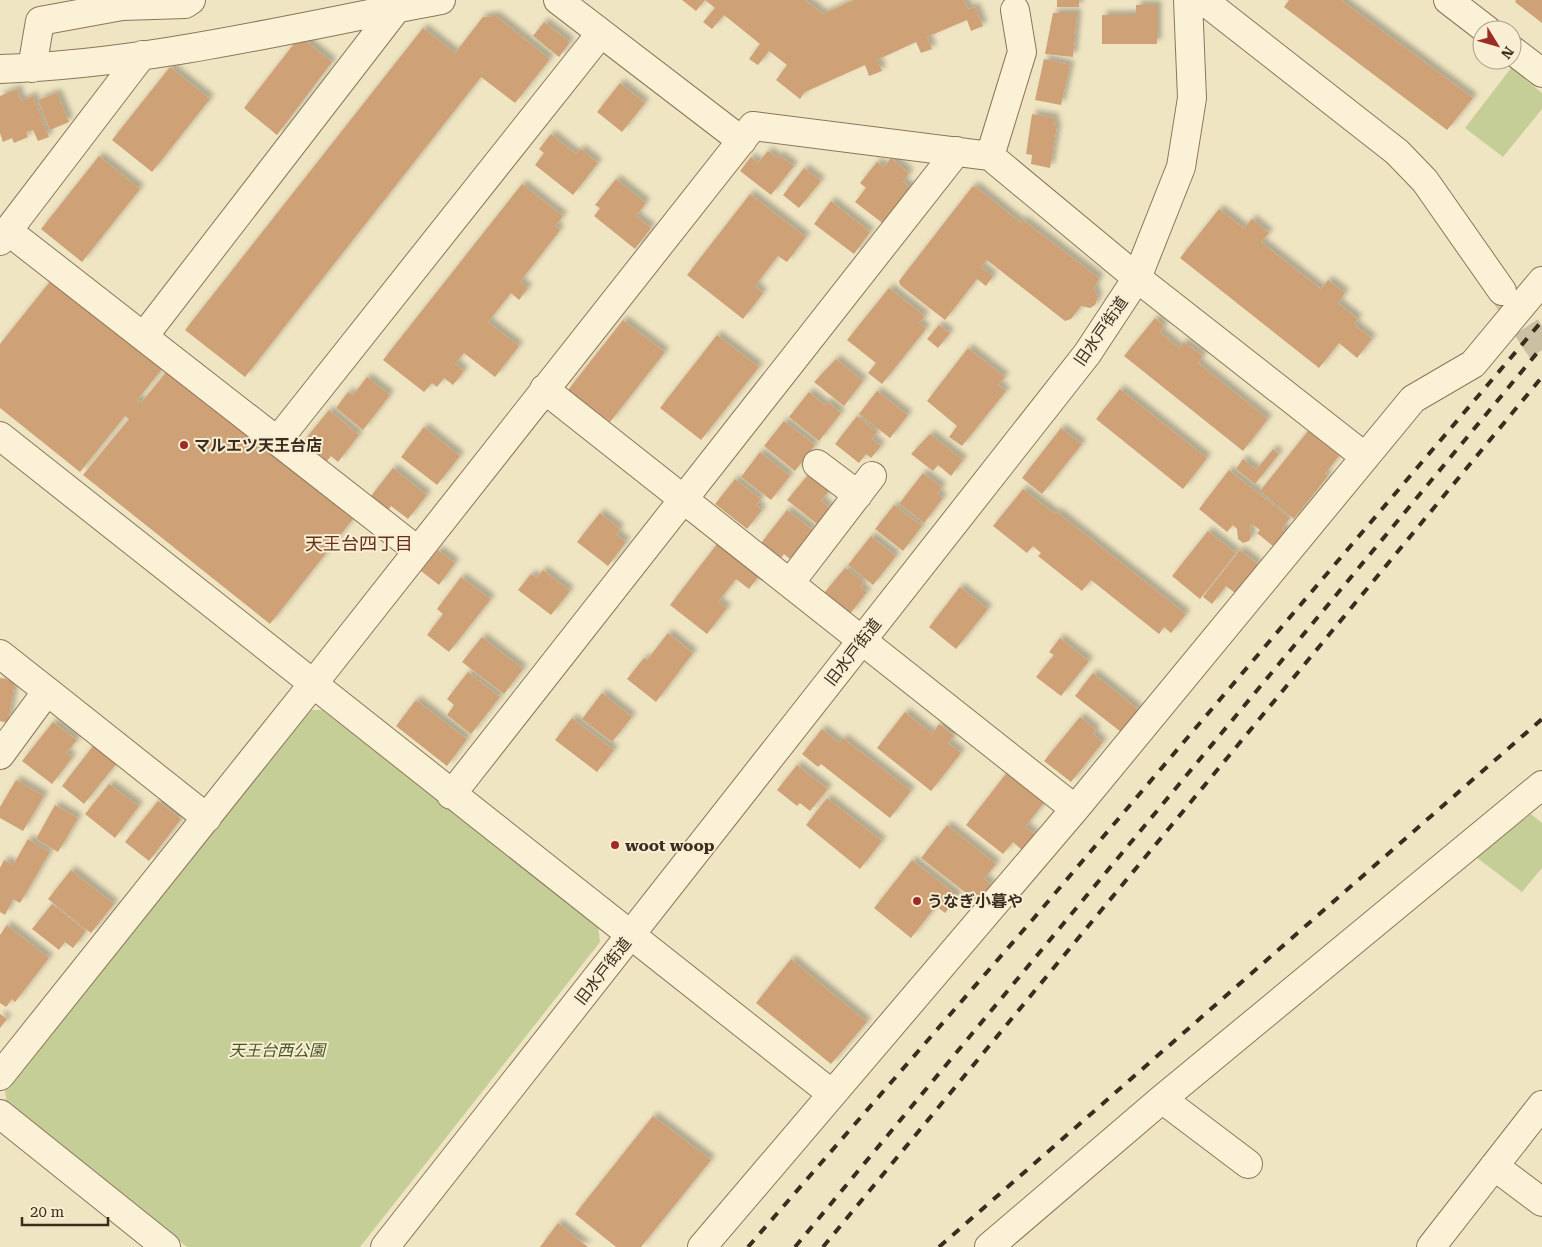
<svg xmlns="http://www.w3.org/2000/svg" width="1542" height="1247" font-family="'Roboto Serif','Noto Sans JP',serif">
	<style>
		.green { fill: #c5ce96 }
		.building { fill: #cfa177; filter: url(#shadow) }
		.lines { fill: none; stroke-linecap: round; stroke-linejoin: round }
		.minor-tunnel { stroke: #ccc0a2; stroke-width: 28; stroke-dasharray: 28 14; stroke-linecap: butt }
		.minor-casing { stroke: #8b7659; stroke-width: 30 }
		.minor { stroke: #faf1d6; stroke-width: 28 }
		.rail { stroke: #3a2d1e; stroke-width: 4; stroke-dasharray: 9 9; stroke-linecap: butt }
		.poi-dot { fill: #9c2c26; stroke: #f7eed3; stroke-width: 2 }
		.labels { text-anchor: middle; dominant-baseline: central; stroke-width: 4; stroke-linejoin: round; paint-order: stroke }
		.street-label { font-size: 16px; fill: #3a2d1e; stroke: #f7eed3 }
		.poi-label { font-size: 16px; font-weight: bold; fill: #3a2d1e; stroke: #f7eed3; text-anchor: start }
		.park-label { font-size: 16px; font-style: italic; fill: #475723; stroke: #f7eed3 }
		.neighbourhood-label { font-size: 18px; fill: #68301b; stroke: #f7eed3 }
	</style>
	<defs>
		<filter id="shadow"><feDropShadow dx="4.5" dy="-4.5" stdDeviation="2.5" flood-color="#0004"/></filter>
	</defs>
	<rect width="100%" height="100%" fill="#f0e5c3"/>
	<!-- green -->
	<path class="green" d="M1511,68L1542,93V109L1503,157L1465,128Z
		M309,710H322L598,925L600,942L360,1247H187L7,1104L5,1091Z
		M1531,814L1542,823V868L1522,892L1476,857Z"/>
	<!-- building -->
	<path class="building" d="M682,0H705L696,11Z
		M705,0H805L823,14L854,0H964L968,9L975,7L983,26L971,31L967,20L927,37L932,49L921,53L916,42L877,60L882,71L869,76L865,65L805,92L800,99L776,80L787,65L769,51L758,65L749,59L760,44L724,15L712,29L703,22L715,8Z
		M1057,0H1079V7H1057Z
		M1289,0H1341L1473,98L1447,130L1284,7Z
		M1516,0H1542V23L1515,2Z
		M1136,5H1157V44H1102V15H1136Z
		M1053,13H1077L1073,57L1045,54Z
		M496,16L550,59L515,103L481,77L245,377L185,330L423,28L455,53L483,17Z
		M544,22L570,42L559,57L533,36Z
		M300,36L332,62L277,135L244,108Z
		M1044,59L1070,65L1061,105L1035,100Z
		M170,67L210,99L152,172L112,140Z
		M620,83L645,103L622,132L597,112Z
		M17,89L21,101L33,96L49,137L38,141L33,130L26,132L28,137L14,143L12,138L3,142L0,133V96Z
		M57,93L69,122L50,130L38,100Z
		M1032,114L1055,118L1054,126H1057L1050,168L1031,164L1032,155L1026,154Z
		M551,134L576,154L581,149L598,163L573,195L535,165L544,153L539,149Z
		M768,151L777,158L779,155L794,166L771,195L740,171L751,157L758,163Z
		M99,156L140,189L82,262L41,229Z
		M891,158L909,173L903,182L912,189L885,225L855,202L866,188L860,183L877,162L884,167Z
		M804,168L821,181L799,208L783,195Z
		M616,179L646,203L636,216L651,228L635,249L594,216L600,208L595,205Z
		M522,184L563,216L555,226L560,230L520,282L528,288L519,300L511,293L488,322L519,346L495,377L464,353L455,364L464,371L453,385L444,378L437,387L432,383L424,392L383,360Z
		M972,187H976L1021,223L1023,220L1099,278L1094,289L1098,297L1095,305L1090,308L1081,306L1071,319L1065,321L987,260L981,267L993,276L986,286L977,279L945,320L900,285L899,281Z
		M750,194L806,237L787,262L778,256L755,286L763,293L743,319L687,275Z
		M831,201L870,232L854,254L814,224Z
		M1219,209L1244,228L1252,219L1269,233L1261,242L1321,289L1328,280L1345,293L1338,303L1358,319L1354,324L1372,339L1357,358L1339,343L1319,368L1180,258Z
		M52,279L163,368L137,400L141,403L167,371L353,519L270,624L83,475L129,419L125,416L80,472L0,408V344Z
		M889,288L925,316L919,323L926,329L882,384L868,373L876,363L847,340Z
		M1155,318L1164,326L1160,332L1179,348L1184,342L1203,356L1198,363L1268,419L1243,451L1124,356Z
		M623,320L665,352L610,422L568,390Z
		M939,325L950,333L938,348L927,339Z
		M717,335L759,367L701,440L660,408Z
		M968,348L1005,377L998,385L1006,391L962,446L949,437L957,426L927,401Z
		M836,359L863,381L844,406L814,382Z
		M367,377L390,395L363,430L336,408L348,392L353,395Z
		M1120,389L1207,458L1183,489L1096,419Z
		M877,391L908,415L890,438L859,414Z
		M809,392L825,405L828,402L841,413L819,441L789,417Z
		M329,410L359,435L338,462L331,456L327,461L303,442Z
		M857,416L877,432L872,439L881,446L871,458L866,454L859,463L835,444Z
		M784,421L815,445L795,471L764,446Z
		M424,427L460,456L437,485L401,457Z
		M1061,428L1082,444L1042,494L1022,478Z
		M1308,431L1339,456L1325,474L1328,476L1294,519L1260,491Z
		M930,434L963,460L951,476L938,465L933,471L911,454Z
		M1273,449L1279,454L1255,484L1236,469L1243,459L1256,470Z
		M760,452L790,476L771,500L741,477Z
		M393,468L427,495L408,519L391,506L388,510L371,496Z
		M1229,470L1290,518L1282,528L1286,532L1274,547L1257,533L1260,530L1252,524L1250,527L1251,537L1249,541L1243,543L1238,539L1237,529L1233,525L1227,532L1199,509Z
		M923,473L942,487L937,494L943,498L924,523L899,504Z
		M808,475L829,491L821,501L830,508L817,524L787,500Z
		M735,479L761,499L756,505L762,510L747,529L715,504Z
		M1023,489L1055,514L1057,512L1186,614L1171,633L1164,627L1159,634L1091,580L1082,591L1038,556L1041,553L1033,546L1027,553L993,526Z
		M894,505L922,526L903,551L875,529Z
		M787,510L813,530L790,559L784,554L781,558L761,543Z
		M600,513L620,529L616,534L626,542L608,566L577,542Z
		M1208,531L1236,553L1200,599L1172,576Z
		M871,536L896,556L873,585L848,565Z
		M717,544L759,576L749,589L736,579L718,602L727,608L707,634L670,605Z
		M438,550L455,563L439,585L421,571Z
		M1240,550L1258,564L1235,593L1226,586L1212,604L1203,597Z
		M845,568L864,582L860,587L867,592L850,614L824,593Z
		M543,570L570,591L551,615L518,590L531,574L537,578Z
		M461,577L491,599L449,652L427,635L443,614L437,609Z
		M960,587L988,609L956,649L929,627Z
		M668,633L693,653L656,702L627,679L644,658L647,660Z
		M482,637L523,669L504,694L462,662Z
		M1060,638L1089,661L1061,696L1036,677L1054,655L1049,652Z
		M468,672L500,697L471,734L447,715L454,705L447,699Z
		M1093,673L1139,710L1121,732L1075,696Z
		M0,678L15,681L8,723L0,721Z
		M602,693L632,717L612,742L582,719Z
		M416,700L467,739L447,766L396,726Z
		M905,712L932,734L939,724L954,736L948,743L961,753L931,791L877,748Z
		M1080,717L1096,730L1093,734L1103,742L1071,782L1044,761Z
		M572,718L614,750L597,772L555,740Z
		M53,722L77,740L66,753L72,758L52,784L22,761Z
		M822,729L840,743L843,738L911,791L890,818L821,764L818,767L802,754Z
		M93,746L116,764L84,804L62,786Z
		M797,765L828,789L810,811L800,803L797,806L777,790Z
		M1009,770L1047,799L1025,827L1035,834L1022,850L1013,842L1003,854L966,825Z
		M16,780L44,796L23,831L0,818V807Z
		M109,784L139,806L115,838L85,814Z
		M827,798L882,841L860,869L806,825Z
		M158,801L181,819L149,861L125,842Z
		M55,805L78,818L58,852L36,839Z
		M947,825L996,864L984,879L992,885L979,903L921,858Z
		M28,839L50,852L20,903L13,899L5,915L0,912V868L4,860L13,865Z
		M912,860L958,896L945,913L936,906L911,938L874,908Z
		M71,870L114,904L91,933L48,899Z
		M52,904L86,931L73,948L65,942L59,950L32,929Z
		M7,925L49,958L15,1002L12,999L6,1007L0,1003V935Z
		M791,959L867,1022L831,1064L756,1003Z
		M0,1014L7,1019L0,1028Z
		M653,1116L711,1160L641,1247H616L575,1214Z
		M558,1223L588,1247H540Z"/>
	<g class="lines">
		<!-- minor-tunnel -->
		<path class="minor-tunnel" d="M1503,292L1542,351"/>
		<defs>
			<path id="minor" d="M558,0L742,141
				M1203,0L1397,152L1425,181L1502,291
				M1448,0L1487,30
				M1512,50L1542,73
				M32,68L40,21L122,6L185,4L191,0
				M0,69C148,64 296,27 441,0
				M990,156L1022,52L1015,10
				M8,231L417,550
				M0,241L142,55
				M144,336L397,8
				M544,389L1075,809
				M0,436L832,1094
				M277,441L601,33
				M817,464L858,495
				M790,583L872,476
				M0,654L47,691
				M0,755L47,691L207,818
				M451,795L957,151
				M0,1076L313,684L753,126L990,156L1137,278L1364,456
				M1162,1099L1248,1164
				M0,1114L166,1247
				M1494,1166L1542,1202
				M385,1247L1087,354L1137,278L1181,167L1192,98L1188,0
				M702,1247L1075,809L1413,399L1473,364L1542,281
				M989,1247L1162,1099L1542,785
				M1431,1247L1542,1105"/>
		</defs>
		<!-- minor casing -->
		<use href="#minor" class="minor-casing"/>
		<!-- minor -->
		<use href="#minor" class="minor"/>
		<!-- rail -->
		<path class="rail" d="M748,1247L1034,918L1542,321
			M795,1247L1542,347
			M823,1247L1542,377
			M939,1247L1542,719"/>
	</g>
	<!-- markers -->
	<g class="poi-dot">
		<circle cx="184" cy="445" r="5"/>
		<circle cx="615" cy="845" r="5"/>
		<circle cx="917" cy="901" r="5"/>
	</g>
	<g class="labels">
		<!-- street labels -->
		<g class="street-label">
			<text transform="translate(1101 331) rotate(-55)">旧水戸街道</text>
			<text transform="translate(853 652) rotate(-52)">旧水戸街道</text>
			<text transform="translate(603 971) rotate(-52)">旧水戸街道</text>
		</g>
		<!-- poi labels -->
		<g class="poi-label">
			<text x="194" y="445">マルエツ天王台店</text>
			<text x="625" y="845">woot woop</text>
			<text x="927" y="901">うなぎ小暮や</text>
		</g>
		<!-- park labels -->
		<g class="park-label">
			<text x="277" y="1050">天王台西公園</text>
		</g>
		<!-- neighbourhood labels -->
		<g class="neighbourhood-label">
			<text x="359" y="543">天王台四丁目</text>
		</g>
	</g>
	<!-- north arrow -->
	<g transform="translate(1497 45) rotate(127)"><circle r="24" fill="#f7eed3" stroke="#aba18b"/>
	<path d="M0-4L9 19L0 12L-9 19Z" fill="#9c2c26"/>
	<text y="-8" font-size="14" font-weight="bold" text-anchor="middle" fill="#3a2d1e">N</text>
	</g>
	<!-- scale -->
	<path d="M22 1217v8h86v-8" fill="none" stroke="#3a2d1e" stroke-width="2.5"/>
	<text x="30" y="1217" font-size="15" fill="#3a2d1e" stroke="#f7eed3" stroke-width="4" paint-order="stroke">20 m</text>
</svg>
